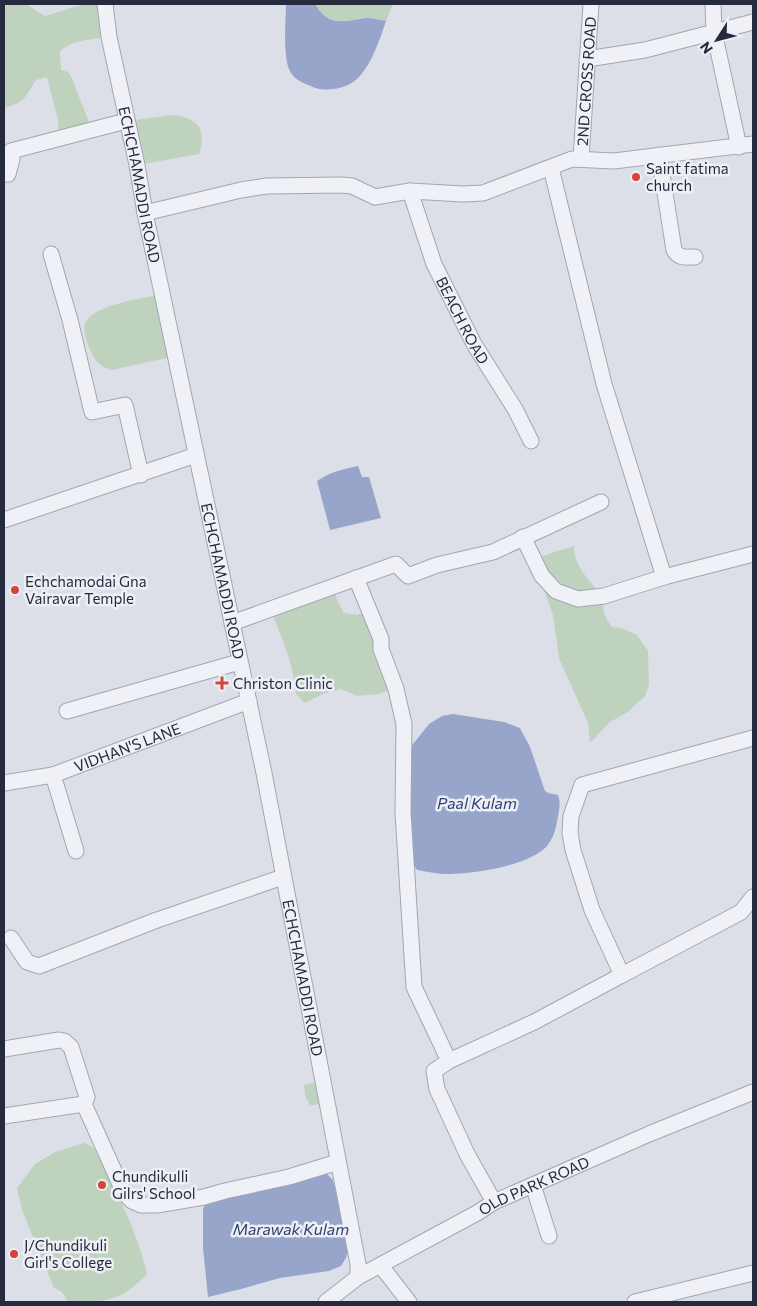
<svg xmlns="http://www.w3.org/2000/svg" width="757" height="1306" font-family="Commissioner,sans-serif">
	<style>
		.green { fill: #bfd2be }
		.water { fill: #96a5c9 }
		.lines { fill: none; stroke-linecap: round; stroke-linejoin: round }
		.minor-casing { stroke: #a2a5b2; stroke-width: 17 }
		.minor { stroke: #f0f1f6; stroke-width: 15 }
		.poi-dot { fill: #d2443c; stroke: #edeff5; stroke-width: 2 }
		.labels { text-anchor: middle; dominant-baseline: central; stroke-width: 5; stroke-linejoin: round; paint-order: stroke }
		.street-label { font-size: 15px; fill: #262a3f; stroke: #edeff5 }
		.poi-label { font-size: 15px; fill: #262a3f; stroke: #edeff5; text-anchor: start }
		.water-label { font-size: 16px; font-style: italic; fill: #2f4074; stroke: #edeff5 }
	</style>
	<rect width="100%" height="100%" fill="#dddfe8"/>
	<!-- green -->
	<path class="green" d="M11,4H26L45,16L84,4H105L109,37C95,39 69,40 60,52L61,70L68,72L71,76L92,130L59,138L58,120L47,77L36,80C25,97 25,103 4,108V6Z
		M315,4H393L386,21C380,20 373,18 367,18C343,21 329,28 315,4Z
		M174,115C198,118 207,129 199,154L137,165L126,121Z
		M162,294L175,356L112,370C98,367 94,359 89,347C86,340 83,331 85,324C90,305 145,298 162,294Z
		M574,546C575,569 588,577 600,594C604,600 602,610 606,617C607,620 610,624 612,627L621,628L637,635L648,651L649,685L645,696L628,712L610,722L590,743L588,723L559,658L553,615L533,560L554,552Z
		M334,586L337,600L344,613L358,615L369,608L396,689L378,694L357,696L341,689L323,694L305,703L296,694C294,663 281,638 271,609Z
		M323,1081L327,1103L313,1105H310L305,1095L304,1085Z
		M84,1143L93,1147C114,1184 138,1233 147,1274C120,1302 106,1302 68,1302L62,1292L54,1288L22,1210L17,1188L35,1164L55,1152Z"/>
	<!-- water -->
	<path class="water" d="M286,4H315C329,28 343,21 367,18C373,18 380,20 386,21C380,39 372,63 359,77C349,88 327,93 313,87C305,84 295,80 291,73C282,60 286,19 286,4Z
		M358,466L362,477H369L381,518L330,530L317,481C330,472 344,469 358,466Z
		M453,714L504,722L520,728L530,747L545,791L548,793L558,795C561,804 559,812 557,821C556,830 553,838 547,846C529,866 474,874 448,874C438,874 428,872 417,870L410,858L409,749L429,724L442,716Z
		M325,1172L333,1180L349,1246L346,1258L341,1266L329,1271L280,1278L241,1289L208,1297L203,1248V1209L208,1198Z"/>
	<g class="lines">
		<defs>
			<g id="minor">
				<path id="s1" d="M105,4L109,37L137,165L145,213L264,773L358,1264V1277"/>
				<path d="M713,4L714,32L739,147"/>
				<path d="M587,59L645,50L753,22"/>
				<path d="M659,155L674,250C679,259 686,257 695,257"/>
				<path id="s2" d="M581,159L591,4"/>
				<path d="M551,168L604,384L664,577"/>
				<path d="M4,174H8L12,159L11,151L126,121"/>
				<path id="s3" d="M410,191L434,264L474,344L515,409L531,441"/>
				<path d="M145,213L241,190L267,186L342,185L352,186L375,197L410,191L463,194L483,193L572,159L614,161L753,144"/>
				<path d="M51,254L70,320L92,412L125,405L141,475"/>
				<path d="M4,520L196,455"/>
				<path d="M523,537L542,576L556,591L578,599L604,596L664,577L753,554"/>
				<path d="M356,578L381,639V649L396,689L404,724L403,813L414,987L449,1061"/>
				<path d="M232,623L396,564L408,576L437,565L493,552L601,502"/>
				<path d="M67,711L239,662"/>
				<path d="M53,775L76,851"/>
				<path id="s4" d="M4,783L53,775L249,701"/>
				<path d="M11,938L27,962L39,966L157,920L283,877"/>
				<path d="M622,975L741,912L753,897"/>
				<path d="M4,1049L59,1040L64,1041L71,1047L87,1097L84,1104"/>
				<path d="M4,1116L84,1104L124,1193L132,1201L141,1205H157L204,1197L225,1191L289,1177L338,1162"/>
				<path d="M533,1185L549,1236"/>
				<path d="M494,1202L467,1154L437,1089L434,1071L449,1061L534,1022L622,975L592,910L573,850L570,833L571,816L582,785L753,738"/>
				<path d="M381,1266L409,1302"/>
				<path id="s5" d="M326,1302L358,1277L477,1213L494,1202L649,1134L753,1092"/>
				<path d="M635,1302L753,1273"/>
			</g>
		</defs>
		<!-- minor casing -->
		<use href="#minor" class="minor-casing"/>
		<!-- minor -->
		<use href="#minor" class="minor"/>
	</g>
	<!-- markers -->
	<g class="poi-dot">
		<circle cx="636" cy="177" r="5"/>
		<circle cx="15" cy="590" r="5"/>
		<path d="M219.5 675.5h5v5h5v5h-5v5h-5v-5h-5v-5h5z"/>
		<circle cx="102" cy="1185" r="5"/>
		<circle cx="14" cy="1254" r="5"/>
	</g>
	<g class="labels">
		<!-- street labels -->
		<g class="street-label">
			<text stroke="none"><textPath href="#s2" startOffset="78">2ND CROSS ROAD</textPath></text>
			<text stroke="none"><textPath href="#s1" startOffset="184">ECHCHAMADDI ROAD</textPath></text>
			<text stroke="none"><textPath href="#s3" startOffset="140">BEACH ROAD</textPath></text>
			<text stroke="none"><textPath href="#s1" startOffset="589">ECHCHAMADDI ROAD</textPath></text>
			<text stroke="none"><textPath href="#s4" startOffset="129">VIDHAN'S LANE</textPath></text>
			<text stroke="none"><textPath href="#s1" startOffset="994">ECHCHAMADDI ROAD</textPath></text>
			<text stroke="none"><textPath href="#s5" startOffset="239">OLD PARK ROAD</textPath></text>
		</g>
		<!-- poi labels -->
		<g class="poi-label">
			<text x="646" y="168">Saint fatima<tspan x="646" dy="17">church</tspan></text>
			<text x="25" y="581">Echchamodai Gna<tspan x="25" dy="17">Vairavar Temple</tspan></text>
			<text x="233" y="683">Christon Clinic</text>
			<text x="112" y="1176">Chundikulli<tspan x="112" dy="17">Gilrs' School</tspan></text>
			<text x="24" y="1245">J/Chundikuli<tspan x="24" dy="17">Girl's College</tspan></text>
		</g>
		<!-- water labels -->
		<g class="water-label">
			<text x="477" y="802">Paal Kulam</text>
			<text x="291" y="1228">Marawak Kulam</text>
		</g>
	</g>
	<!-- border -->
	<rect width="757" height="1306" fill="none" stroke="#262a3f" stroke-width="10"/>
	<!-- north arrow -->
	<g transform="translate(717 40) rotate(234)" stroke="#edeff5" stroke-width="4" paint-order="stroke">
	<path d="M0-4L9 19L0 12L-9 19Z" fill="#262a3f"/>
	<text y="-8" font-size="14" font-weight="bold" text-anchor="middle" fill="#262a3f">N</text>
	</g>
</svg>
